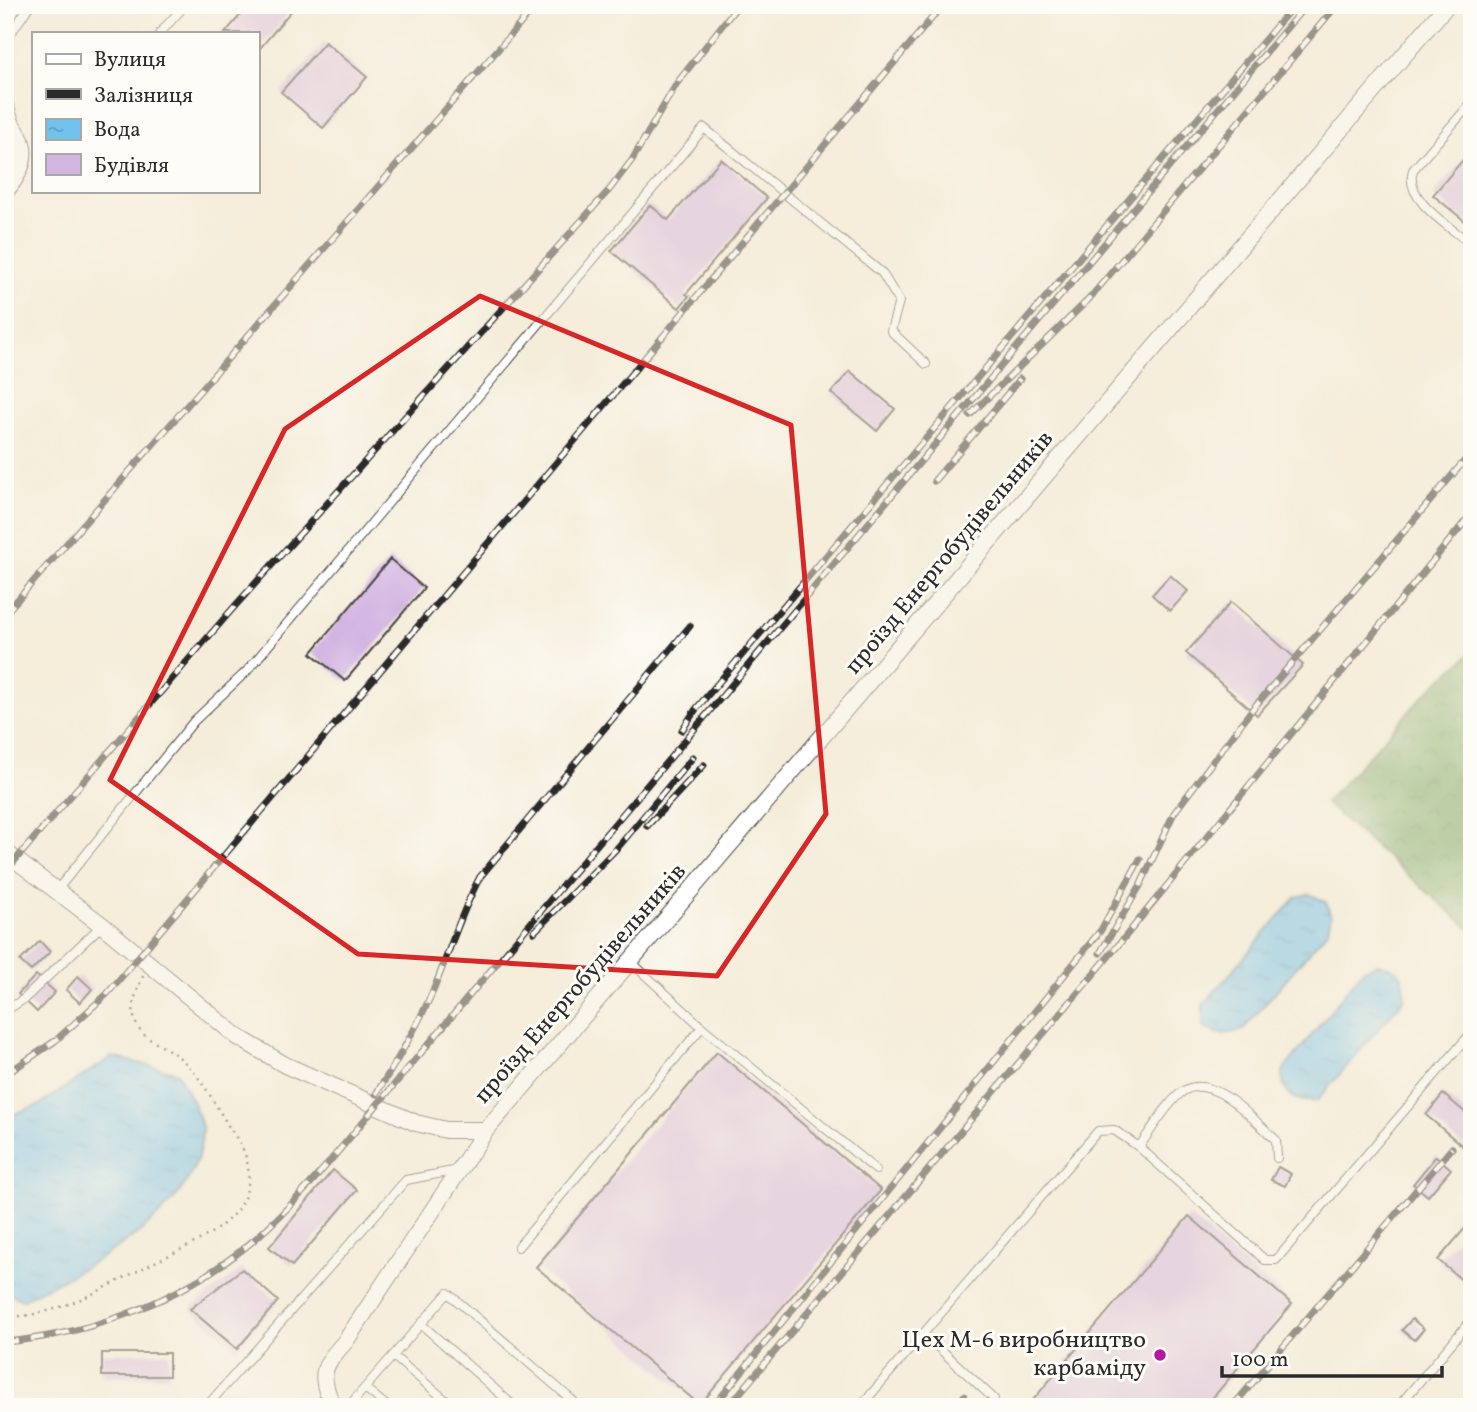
<svg xmlns="http://www.w3.org/2000/svg" width="1477" height="1412" font-family="Vollkorn,serif">
	<style>
		.forest { fill: url(#forest-crowns); stroke: #526c49; stroke-width: 2 }
		.water { fill: url(#water-ripples); stroke: #4e768c; stroke-width: 2 }
		.building { fill: #d3b5e2 }
		.lines { fill: none; stroke-linecap: round; stroke-linejoin: round }
		.service-casing { stroke: #494845; stroke-width: 10 }
		.minor-casing { stroke: #494845; stroke-width: 18 }
		.path { stroke: #494845; stroke-width: 2.5; stroke-dasharray: 2 5; stroke-linecap: butt }
		.service { stroke: #fff; stroke-width: 8 }
		.minor { stroke: #fff; stroke-width: 16 }
		.rail-casing { stroke: #2b2b2b; stroke-width: 7 }
		.rail { stroke: #fdfcf7; stroke-width: 4.5; stroke-dasharray: 13; stroke-linecap: butt }
		.marked { fill: none; stroke: #d62828; stroke-width: 5; stroke-linejoin: round }
		.poi-dot { fill: #b5179e; stroke: #fdfcf7; stroke-width: 2.5 }
		.labels { text-anchor: middle; dominant-baseline: central; stroke-width: 6; stroke-linejoin: round; paint-order: stroke }
		.street-label { font-size: 24px; fill: #2b2b2b; stroke: #fdfcf7 }
		.poi-label { font-size: 24px; fill: #2b2b2b; stroke: #fdfcf7; text-anchor: end }
	</style>
	<defs>
		<pattern id="forest-crowns" width="20" height="18" patternUnits="userSpaceOnUse" patternTransform="scale(1.75)"><rect width="20" height="18" fill="#7aac67"/><path d="M2 6a3 3 0 1 1 6 0M12 15a3 3 0 1 1 6 0" fill="none" stroke="#648c55"/></pattern>
		<pattern id="water-ripples" width="26" height="14" patternUnits="userSpaceOnUse" patternTransform="scale(1.75)"><rect width="26" height="14" fill="#71c2ed"/><path d="M2 4q2-2 4 0t4 0M15 11q2-2 4 0t4 0" fill="none" stroke="#5d9ec0"/></pattern>
	</defs>
	<rect width="100%" height="100%" fill="#fdfcf7"/>
	<filter id="ink" filterUnits="userSpaceOnUse"><feTurbulence type="fractalNoise" baseFrequency=".0143" numOctaves="2"/><feDisplacementMap in="SourceGraphic" scale="14" xChannelSelector="R" yChannelSelector="G"/><feConvolveMatrix kernelMatrix="1 2 1 2 8 2 1 2 1" color-interpolation-filters="sRGB"/></filter>
	<filter id="wash" filterUnits="userSpaceOnUse"><feTurbulence type="fractalNoise" baseFrequency=".00686" numOctaves="4" result="noise"/><feDisplacementMap in="SourceGraphic" scale="28" xChannelSelector="R" yChannelSelector="G"/><feGaussianBlur stdDeviation="1.57" result="paint"/><feColorMatrix in="noise" values="0 0 0 0 0 0 0 0 0 0 0 0 0 0 0 0 0 1.4 0 .05"/><feComposite in="paint" operator="in"/></filter>
	<g filter="url(#wash)">
		<rect width="100%" height="100%" fill="#f5edda"/>
		<!-- forest -->
		<path class="forest" d="M1472,652V931L1325,803L1424,695Z"/>
		<!-- water -->
		<path class="water" d="M1309,894L1326,902L1331,916L1328,930L1243,1030C1227,1034 1217,1037 1203,1026V1005L1296,897Z
			M1377,964C1401,966 1406,976 1404,999L1317,1101C1295,1103 1280,1094 1283,1071L1364,969Z
			M112,1057L177,1072C183,1085 203,1118 202,1131C201,1215 86,1267 22,1300L5,1291V1117L37,1106Z"/>
		<g id="blocks">
			<!-- building -->
			<path class="building" d="M249,5H296L257,52V33H225Z
				M325,42L367,77L323,128L281,92Z
				M1472,149V227L1433,195Z
				M721,159L767,198L686,294L689,296L679,308L611,251L650,205L668,220Z
				M850,371L895,409L877,431L831,393Z
				M390,559L424,588L345,681L311,653Z
				M1170,575L1188,591L1170,611L1152,595Z
				M1231,602L1303,665L1257,715L1186,653Z
				M40,941L50,952L31,971L20,961Z
				M36,975L55,992L37,1012L18,994Z
				M78,976L92,989L80,1003L66,990Z
				M717,1052L881,1190L700,1405L536,1267Z
				M1443,1094L1472,1118V1154L1426,1115Z
				M1436,1156L1451,1169L1428,1196L1413,1184Z
				M1278,1167L1291,1174L1285,1186L1271,1180Z
				M333,1170L357,1190L292,1266L269,1247Z
				M1189,1216L1292,1304L1205,1407H1027Z
				M1472,1220V1270L1463,1281L1438,1260Z
				M242,1269L278,1301L237,1349L190,1309Z
				M1412,1319L1424,1329L1414,1340L1402,1330Z
				M102,1353H169V1376H102Z"/>
		</g>
	</g>
	<g filter="url(#ink)">
		<use href="#blocks" fill-opacity="0" stroke="#494845" stroke-width="2"/>
		<g class="lines">
			<defs>
				<path id="service" d="M160,33L185,5
					M5,42L30,5
					M5,94L15,121
					M1472,102L1413,170C1403,200 1451,227 1472,245
					M57,890L194,721L247,671L704,128L882,273L899,301L891,331L926,364
					M631,962L702,1027L876,1170
					M5,1011L24,999L102,925
					M1139,1147C1150,1132 1168,1102 1182,1092C1212,1070 1255,1122 1276,1140L1277,1158
					M518,1247L702,1027
					M421,1324L515,1407
					M924,1334L994,1399L993,1407
					M393,1356L454,1407
					M365,1388L388,1407
					M206,1407L406,1180L458,1170
					M348,1407L448,1293L580,1407
					M860,1407L1098,1131L1114,1130L1139,1147L1265,1260H1276L1472,1032
					M1398,1407L1472,1319"/>
				<path id="minor" d="M5,117C31,143 28,165 5,192
					M5,852L102,925L238,1037L285,1065L416,1123L446,1130H486
					M333,1407C319,1374 321,1368 345,1342L486,1130L1447,5"/>
			</defs>
			<!-- service casing -->
			<use href="#service" class="service-casing"/>
			<!-- minor casing -->
			<use href="#minor" class="minor-casing"/>
			<!-- path -->
			<path class="path" d="M5,1317C59,1317 107,1286 153,1263C198,1241 265,1217 245,1154C241,1143 232,1132 226,1122C212,1099 200,1075 180,1058C163,1043 139,1041 134,1017C131,1002 138,989 143,976"/>
			<!-- service -->
			<use href="#service" class="service"/>
			<!-- minor -->
			<use href="#minor" class="minor"/>
			<defs>
				<path id="rail" d="M970,415L1089,299L1337,5
					M934,481L1020,379
					M5,614L527,16
					M682,730L696,709L1289,11
					M647,826L704,765
					M5,872L235,606L610,189L632,160L677,83L738,5
					M534,932L619,846L693,757
					M1100,953L1140,886L1174,813L1250,712L1472,452
					M5,1075L55,1041L107,994L943,5
					M376,1094C397,1061 417,1027 433,991C449,953 460,914 480,877L690,626
					M5,1342C95,1334 186,1298 254,1240C300,1200 338,1151 377,1105L1306,5
					M5,1406L13,1407
					M713,1407L1101,930L1140,859
					M728,1407L1120,943L1472,513
					M955,1407L964,1396
					M970,1407L972,1404
					M1232,1407L1452,1148"/>
			</defs>
			<!-- rail casing -->
			<use href="#rail" class="rail-casing"/>
			<!-- rail -->
			<use href="#rail" class="rail"/>
		</g>
	</g>
	<!-- marked area -->
	<path d="M0 0H1477V1412H0ZM480,296L791,425L826,814L717,976L358,954L110,780L285,429Z" fill="#f5edda" fill-opacity=".55" fill-rule="evenodd"/>
	<path class="marked" d="M480,296L791,425L826,814L717,976L358,954L110,780L285,429Z"/>
	<!-- markers -->
	<circle class="poi-dot" cx="1160" cy="1355" r="7"/>
	<g class="labels">
		<!-- street labels -->
		<g class="street-label">
			<text transform="translate(950 553) rotate(-50)">проїзд Енергобудівельників</text>
			<text transform="translate(581 984) rotate(-49)">проїзд Енергобудівельників</text>
		</g>
		<!-- poi labels -->
		<g class="poi-label">
			<text x="1146" y="1341">Цех М-6 виробництво<tspan x="1146" dy="28">карбаміду</tspan></text>
		</g>
	</g>
	<!-- margin -->
	<rect width="1477" height="1412" fill="none" stroke="#fdfcf7" stroke-width="28"/>
	<!-- legend -->
	<rect x="32" y="32" width="228" height="161" fill="#fdfcf7" stroke="#a9a8a5" stroke-width="2"/>
	<rect x="46" y="54" width="35" height="10" fill="#ffffff" stroke="#a9a8a5" stroke-width="2"/>
	<text x="94" y="66" font-size="21" fill="#2b2b2b">Вулиця</text>
	<rect x="46" y="89" width="35" height="10" fill="#2b2b2b" stroke="#a9a8a5" stroke-width="2"/>
	<text x="94" y="102" font-size="21" fill="#2b2b2b">Залізниця</text>
	<rect x="46" y="119" width="35" height="21" fill="url(#water-ripples)" stroke="#a9a8a5" stroke-width="2"/>
	<text x="94" y="136" font-size="21" fill="#2b2b2b">Вода</text>
	<rect x="46" y="154" width="35" height="21" fill="#d3b5e2" stroke="#a9a8a5" stroke-width="2"/>
	<text x="94" y="172" font-size="21" fill="#2b2b2b">Будівля</text>
	<!-- scale -->
	<path d="M1222 1366v10h220v-10" fill="none" stroke="#2b2b2b" stroke-width="3.5"/>
	<text x="1232" y="1366" font-size="21" fill="#2b2b2b" stroke="#fdfcf7" stroke-width="5" paint-order="stroke">100 m</text>
</svg>
